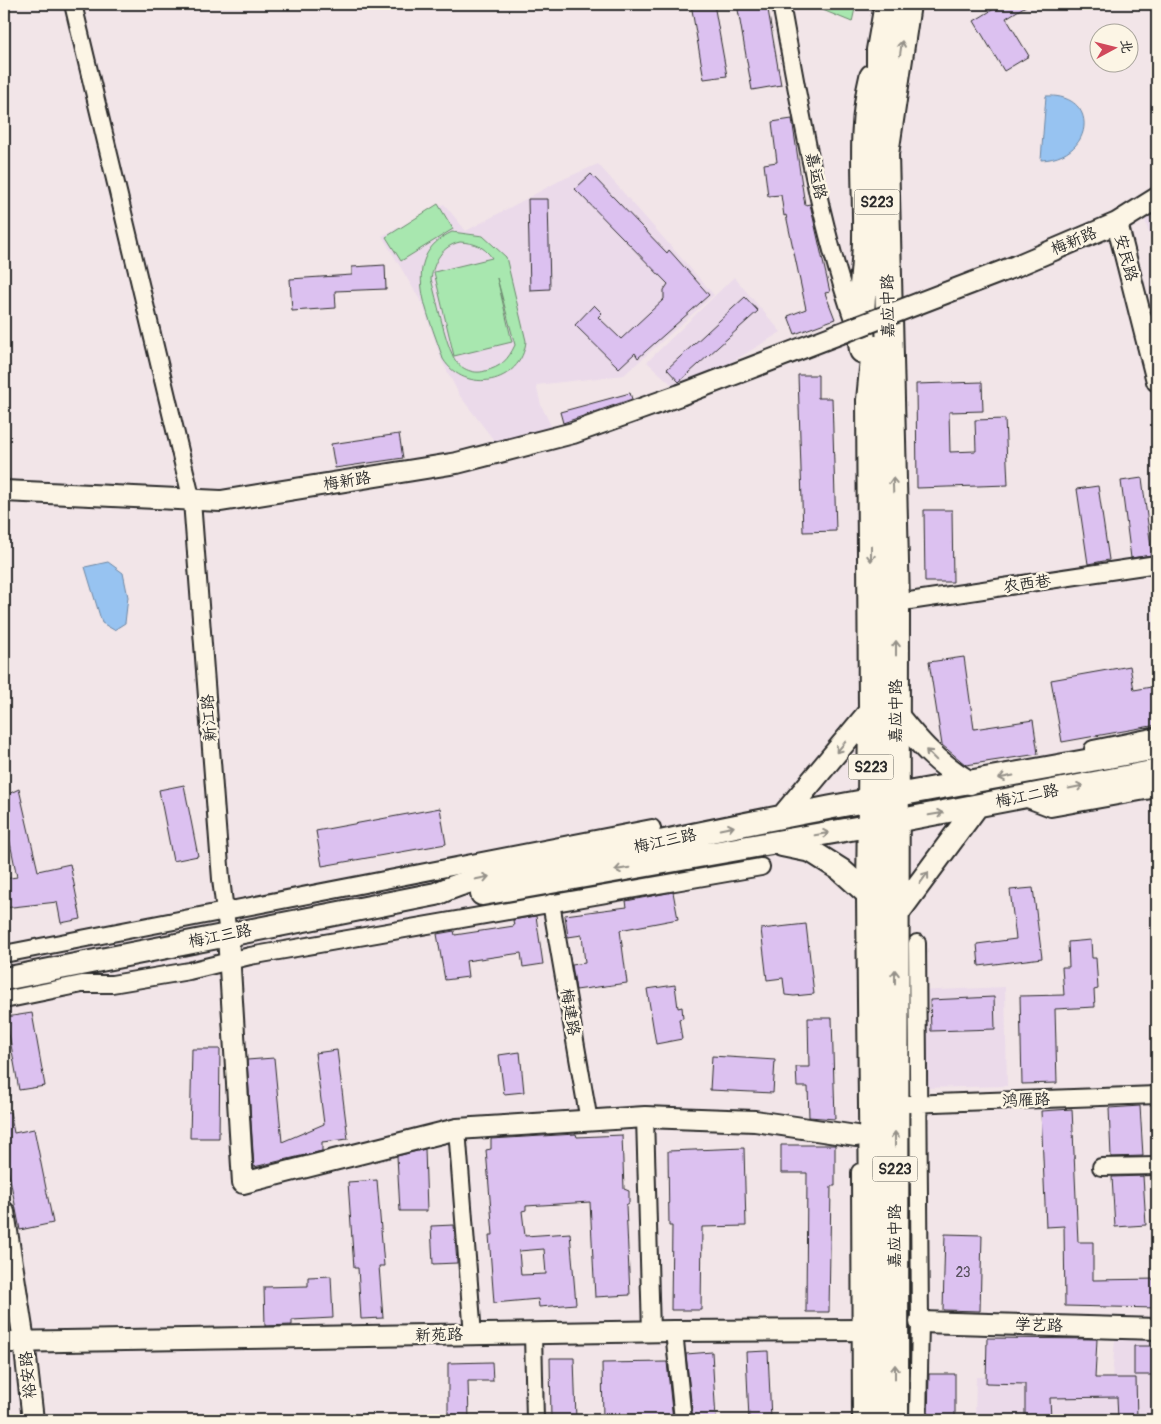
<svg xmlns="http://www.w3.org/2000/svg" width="1161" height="1424" font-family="Pangolin,'LXGW WenKai TC',sans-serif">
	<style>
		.built { fill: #ebdaea }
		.green { fill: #a8e7af; stroke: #6a896d; fill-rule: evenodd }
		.water { fill: #97c3f1; stroke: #6c86a2 }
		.building { fill: #dcc1f0; stroke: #2b2b2b; fill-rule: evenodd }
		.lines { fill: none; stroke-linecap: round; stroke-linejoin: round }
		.minor-casing { stroke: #2b2b2b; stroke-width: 20 }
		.tertiary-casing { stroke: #2b2b2b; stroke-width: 24 }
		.secondary-casing { stroke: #2b2b2b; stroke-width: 26 }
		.primary-casing { stroke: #2b2b2b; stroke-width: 30 }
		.minor { stroke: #fcf5e5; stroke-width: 16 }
		.tertiary { stroke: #fcf5e5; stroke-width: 20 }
		.secondary { stroke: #fcf5e5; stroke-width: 22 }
		.primary { stroke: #fcf5e5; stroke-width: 26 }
		.tertiary-bridge-casing { stroke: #2b2b2b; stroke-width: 24; stroke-linecap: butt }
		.tertiary-bridge { stroke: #fcf5e5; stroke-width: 20 }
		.oneway { stroke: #949088 }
		.labels { text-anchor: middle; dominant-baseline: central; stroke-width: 5; stroke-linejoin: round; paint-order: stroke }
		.number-label { font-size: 14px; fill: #57505c }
		.shield { fill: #fcf5e5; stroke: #6a6863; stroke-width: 1 }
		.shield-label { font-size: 15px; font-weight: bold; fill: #2b2b2b }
		.street-label { font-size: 16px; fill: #2b2b2b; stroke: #fcf5e5 }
	</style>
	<rect width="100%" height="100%" fill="#f2e5e8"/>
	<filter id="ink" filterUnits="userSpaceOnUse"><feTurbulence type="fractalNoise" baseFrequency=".02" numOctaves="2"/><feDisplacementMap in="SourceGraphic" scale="10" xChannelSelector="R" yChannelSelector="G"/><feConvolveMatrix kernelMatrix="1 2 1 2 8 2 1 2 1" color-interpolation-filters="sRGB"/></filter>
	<g filter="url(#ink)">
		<!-- built -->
		<path class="built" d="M598,164L714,295L624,375L536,385L541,405L554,432L496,443L460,396L442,361L423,305L382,236L444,204L466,231L559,181Z
			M1157,201V260L1142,209Z
			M734,277L781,332L681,393L647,362Z
			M1005,987L1007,1086L921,1088L917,991Z
			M1115,1339H1157V1420H975L976,1377L1112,1378Z"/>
		<!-- green -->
		<path class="green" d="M808,4H856L852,22Z
			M438,204L453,229L401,261L386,237Z
			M452,232L483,236L506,257L526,341C522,384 465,395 443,359C430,317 397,257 452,232ZM460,242C474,243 484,246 492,258L434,272L454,356L512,342L497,278L515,345C508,360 501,367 485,371C473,375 458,368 453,356C444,338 437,300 431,279C434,261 442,246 460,242Z"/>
		<!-- water -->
		<path class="water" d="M1046,96C1100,93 1095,158 1041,160Z
			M108,562L123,573L128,597L125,623L114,630L102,623L85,567Z"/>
		<!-- building -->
		<path class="building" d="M691,4H714L727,76L704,79Z
			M737,4H767L781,85L752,90Z
			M1002,4H1029L1006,18L1029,56L1004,71L974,21Z
			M792,119L805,205L810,204L830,292L825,293L835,319L795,334L788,316L806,309L786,215L784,216L781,195L768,196L764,164L777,162L772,122Z
			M591,174L667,253L669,250L709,295L638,358L635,353L619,368L575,325L594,305L602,313L598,317L621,339L664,299V290L668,284L575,189Z
			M528,199H548L550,289L530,290Z
			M385,265L386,289L335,291L336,308L292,311L290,279L352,275V267Z
			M745,297L758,311L679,382L667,369Z
			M798,375H818V398H832L836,531L803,532Z
			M982,382L983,411L949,412L950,452L976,451L975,420L1005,419L1008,485L917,488L916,384Z
			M630,393L632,399L563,423L560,412Z
			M399,434L403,458L335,468L331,444Z
			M1142,478L1152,555L1131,558L1121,481Z
			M1098,486L1109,560L1088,564L1077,489Z
			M924,510H952L953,582H925Z
			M964,657L974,729L1033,720L1038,754L966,765L942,745L929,662Z
			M1130,666L1134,690L1157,686V725L1062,742L1051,680Z
			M184,785L198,856L173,861L159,790Z
			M19,789L38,871L70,864L81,919L61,923L57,902L4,908V879L17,877L4,813V796Z
			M440,808L446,844L322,866L316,831Z
			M1033,888L1042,958L979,966L977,944L1016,939L1010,890Z
			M673,892L678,919L620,930L627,983L576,990L572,965L585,963L582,935L568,937L565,915L627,907L626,901Z
			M536,916L543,964L523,967L521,953L466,961L468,977L445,980L437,934L454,931L455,935L514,926L513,920Z
			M806,924L814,994L794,996L785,995L783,978L767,980L761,929Z
			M1091,940L1092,958H1096L1098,989L1094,990L1095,1007L1055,1009L1057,1083L1022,1084L1020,996L1064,995L1062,967H1069L1068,942Z
			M675,985L678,1008L682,1007L683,1018L679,1019L682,1039L656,1044L647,989Z
			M994,997L995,1029L931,1031L930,1000Z
			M32,1013L45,1086L19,1090L6,1017Z
			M808,1018H832L835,1119L809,1117L808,1087H797L796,1067H809Z
			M192,1049H220L219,1138H190Z
			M337,1050L348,1139L322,1142V1151L254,1167L247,1060L274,1058L282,1142L324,1124L315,1053Z
			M520,1052L524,1092L504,1094L499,1055Z
			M712,1056L775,1060L773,1093L710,1090Z
			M1140,1106L1143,1156L1111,1157L1109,1108Z
			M1072,1109L1078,1242H1093V1280L1157,1279V1308L1065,1306L1064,1226L1046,1227L1041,1111Z
			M4,1112H10L14,1133L34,1129L53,1223L20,1230L4,1148Z
			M576,1134L577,1137L622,1135L624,1189L629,1191V1203L626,1205L630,1295L595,1297L590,1202L526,1206V1210L522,1211L525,1236L570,1233L576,1304L539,1307L538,1299L494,1303L489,1235H493L486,1150L491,1149V1139ZM544,1249L546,1274L521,1275L519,1251Z
			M781,1145H835V1186H831L829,1312H806L807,1173H781Z
			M744,1148L746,1226L702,1227L701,1310H671L672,1226H669L668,1151Z
			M425,1149L427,1211H400L397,1156Z
			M1143,1176L1146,1225L1115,1227L1112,1177Z
			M377,1180L384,1266H379L383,1318L361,1319L358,1268H354L348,1182Z
			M454,1225L457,1263L433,1264L431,1226Z
			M945,1234L982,1235L980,1311L943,1310Z
			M331,1276L333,1318L292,1320V1325L265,1326L264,1287L308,1286V1277Z
			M987,1338L1097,1339L1095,1378H1136L1137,1420H1118L1117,1397L1050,1398L1051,1420H1025V1384L986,1383Z
			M1134,1346H1157V1375H1134Z
			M768,1351L771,1420H749L746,1352Z
			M712,1352L716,1420H693L686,1354Z
			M550,1358H574L576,1420H551Z
			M492,1362L493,1381H468L469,1420H448V1363Z
			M667,1362L673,1420H603L602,1363Z
			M929,1374H955V1420H928Z"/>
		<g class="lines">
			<defs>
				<path id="minor" d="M73,4L192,501L221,879L228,935
					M781,4C801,112 819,224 856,328
					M896,603L1157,564
					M1093,749L1157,736
					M1022,797L1051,808L1157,789
					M551,903L589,1121
					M917,943L920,1322L918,1420
					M4,954L652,828
					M4,1000L82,984H112L189,971L250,956L761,867
					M908,1104L1157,1095
					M645,1117L651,1332
					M457,1129L473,1335
					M1101,1167L1157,1166
					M860,1172L861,1420
					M674,1331L683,1420
					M533,1334L535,1420"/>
				<path id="tertiary" d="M1117,223L1157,381
					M1016,266L1117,223L1157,198
					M4,491L221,501L457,463L573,433L680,395
					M228,935L243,1183L457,1129L645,1117L755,1121L856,1136
					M4,1212L24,1341L33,1420
					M920,1322L1157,1329
					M4,1342L674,1331L875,1330"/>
				<path id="secondary" d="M896,714C920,744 937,763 970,783
					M783,816L872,709
					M782,845L811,851L841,870L870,896
					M482,894L896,821L1157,771
					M895,917L977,806
					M4,979L436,894C485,871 541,869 594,857C780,813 969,783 1157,748"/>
				<path id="primary" d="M880,97V50L888,4
					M875,349L870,400L872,709L870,896L875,1420
					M863,350C857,313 866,275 866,238C867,185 860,130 873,77
					M895,1420L896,603L885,154L907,4"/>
			</defs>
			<!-- minor casing -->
			<use href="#minor" class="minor-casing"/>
			<!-- tertiary casing -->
			<use href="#tertiary" class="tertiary-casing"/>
			<!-- secondary casing -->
			<use href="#secondary" class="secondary-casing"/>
			<!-- primary casing -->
			<use href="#primary" class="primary-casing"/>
			<!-- minor -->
			<use href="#minor" class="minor"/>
			<!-- tertiary -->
			<use href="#tertiary" class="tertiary"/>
			<!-- secondary -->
			<use href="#secondary" class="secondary"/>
			<!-- primary -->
			<use href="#primary" class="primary"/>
			<defs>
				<path id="tertiary-bridge" d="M680,395L1016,266"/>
			</defs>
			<!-- tertiary-bridge casing -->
			<use href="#tertiary-bridge" class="tertiary-bridge-casing"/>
			<!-- tertiary-bridge -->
			<use href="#tertiary-bridge" class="tertiary-bridge"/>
		</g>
		<!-- one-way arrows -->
		<defs><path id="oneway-shaft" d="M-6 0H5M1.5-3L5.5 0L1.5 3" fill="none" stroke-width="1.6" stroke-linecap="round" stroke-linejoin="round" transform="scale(1.25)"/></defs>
		<g class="oneway">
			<use href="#oneway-shaft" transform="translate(901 48) rotate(-82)"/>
			<use href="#oneway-shaft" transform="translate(893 485) rotate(-92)"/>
			<use href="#oneway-shaft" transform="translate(871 554) rotate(90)"/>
			<use href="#oneway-shaft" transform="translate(896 648) rotate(-90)"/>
			<use href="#oneway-shaft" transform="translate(841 747) rotate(130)"/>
			<use href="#oneway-shaft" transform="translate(931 755) rotate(-135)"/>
			<use href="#oneway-shaft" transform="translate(1006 777) rotate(169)"/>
			<use href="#oneway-shaft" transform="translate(1076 787) rotate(-11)"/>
			<use href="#oneway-shaft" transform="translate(936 814) rotate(-10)"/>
			<use href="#oneway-shaft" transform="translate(727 828) rotate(-12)"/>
			<use href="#oneway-shaft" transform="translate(822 834) rotate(-10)"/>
			<use href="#oneway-shaft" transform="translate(622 869) rotate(170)"/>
			<use href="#oneway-shaft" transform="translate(482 878) rotate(-11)"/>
			<use href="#oneway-shaft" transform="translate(924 878) rotate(-54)"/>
			<use href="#oneway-shaft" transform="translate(895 977) rotate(-90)"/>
			<use href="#oneway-shaft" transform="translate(895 1139) rotate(-90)"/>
			<use href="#oneway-shaft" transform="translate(895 1372) rotate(-90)"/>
		</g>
	</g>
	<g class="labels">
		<!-- number labels -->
		<g class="number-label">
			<text x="963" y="1272">23</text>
		</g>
		<!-- shield labels -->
		<g class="shield">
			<rect x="854.5" y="189.5" width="45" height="25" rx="4"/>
			<rect x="848.5" y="754.5" width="45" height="25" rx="4"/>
			<rect x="872.5" y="1156.5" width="45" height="25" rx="4"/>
		</g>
		<g class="shield-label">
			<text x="877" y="202">S223</text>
			<text x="871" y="767">S223</text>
			<text x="895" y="1169">S223</text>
		</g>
		<!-- street labels -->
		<g class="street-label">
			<text transform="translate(816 176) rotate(78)">嘉运路</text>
			<text transform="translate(1074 241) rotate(-23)">梅新路</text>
			<text transform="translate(1126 258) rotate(75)">安民路</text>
			<text transform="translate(888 306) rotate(-91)">嘉应中路</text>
			<text transform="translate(347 481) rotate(-9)">梅新路</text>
			<text transform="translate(1027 584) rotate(-8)">农西巷</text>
			<text transform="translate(896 711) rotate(-90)">嘉应中路</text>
			<text transform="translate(209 718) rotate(-94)">新江路</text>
			<text transform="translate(1027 796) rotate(-11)">梅江二路</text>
			<text transform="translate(665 841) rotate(-12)">梅江三路</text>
			<text transform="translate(220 936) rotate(-11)">梅江三路</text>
			<text transform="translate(570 1012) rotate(80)">梅建路</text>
			<text transform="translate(1026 1100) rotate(-2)">鸿雁路</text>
			<text transform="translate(895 1236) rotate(-90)">嘉应中路</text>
			<text transform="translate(1039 1325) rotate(2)">学艺路</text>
			<text transform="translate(439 1335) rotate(-1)">新苑路</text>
			<text transform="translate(28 1375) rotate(-96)">裕安路</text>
		</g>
	</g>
	<!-- margin -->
	<rect width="1161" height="1424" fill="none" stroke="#fcf5e5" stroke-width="20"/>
	<rect x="10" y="10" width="1141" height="1404" fill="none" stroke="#2b2b2b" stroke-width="2" filter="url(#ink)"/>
	<!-- north arrow -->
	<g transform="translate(1114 48) rotate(83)"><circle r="24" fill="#fcf5e5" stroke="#a8a49b"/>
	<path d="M0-4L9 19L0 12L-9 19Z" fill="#d1495b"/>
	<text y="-8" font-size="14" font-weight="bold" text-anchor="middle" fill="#2b2b2b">北</text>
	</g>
</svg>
